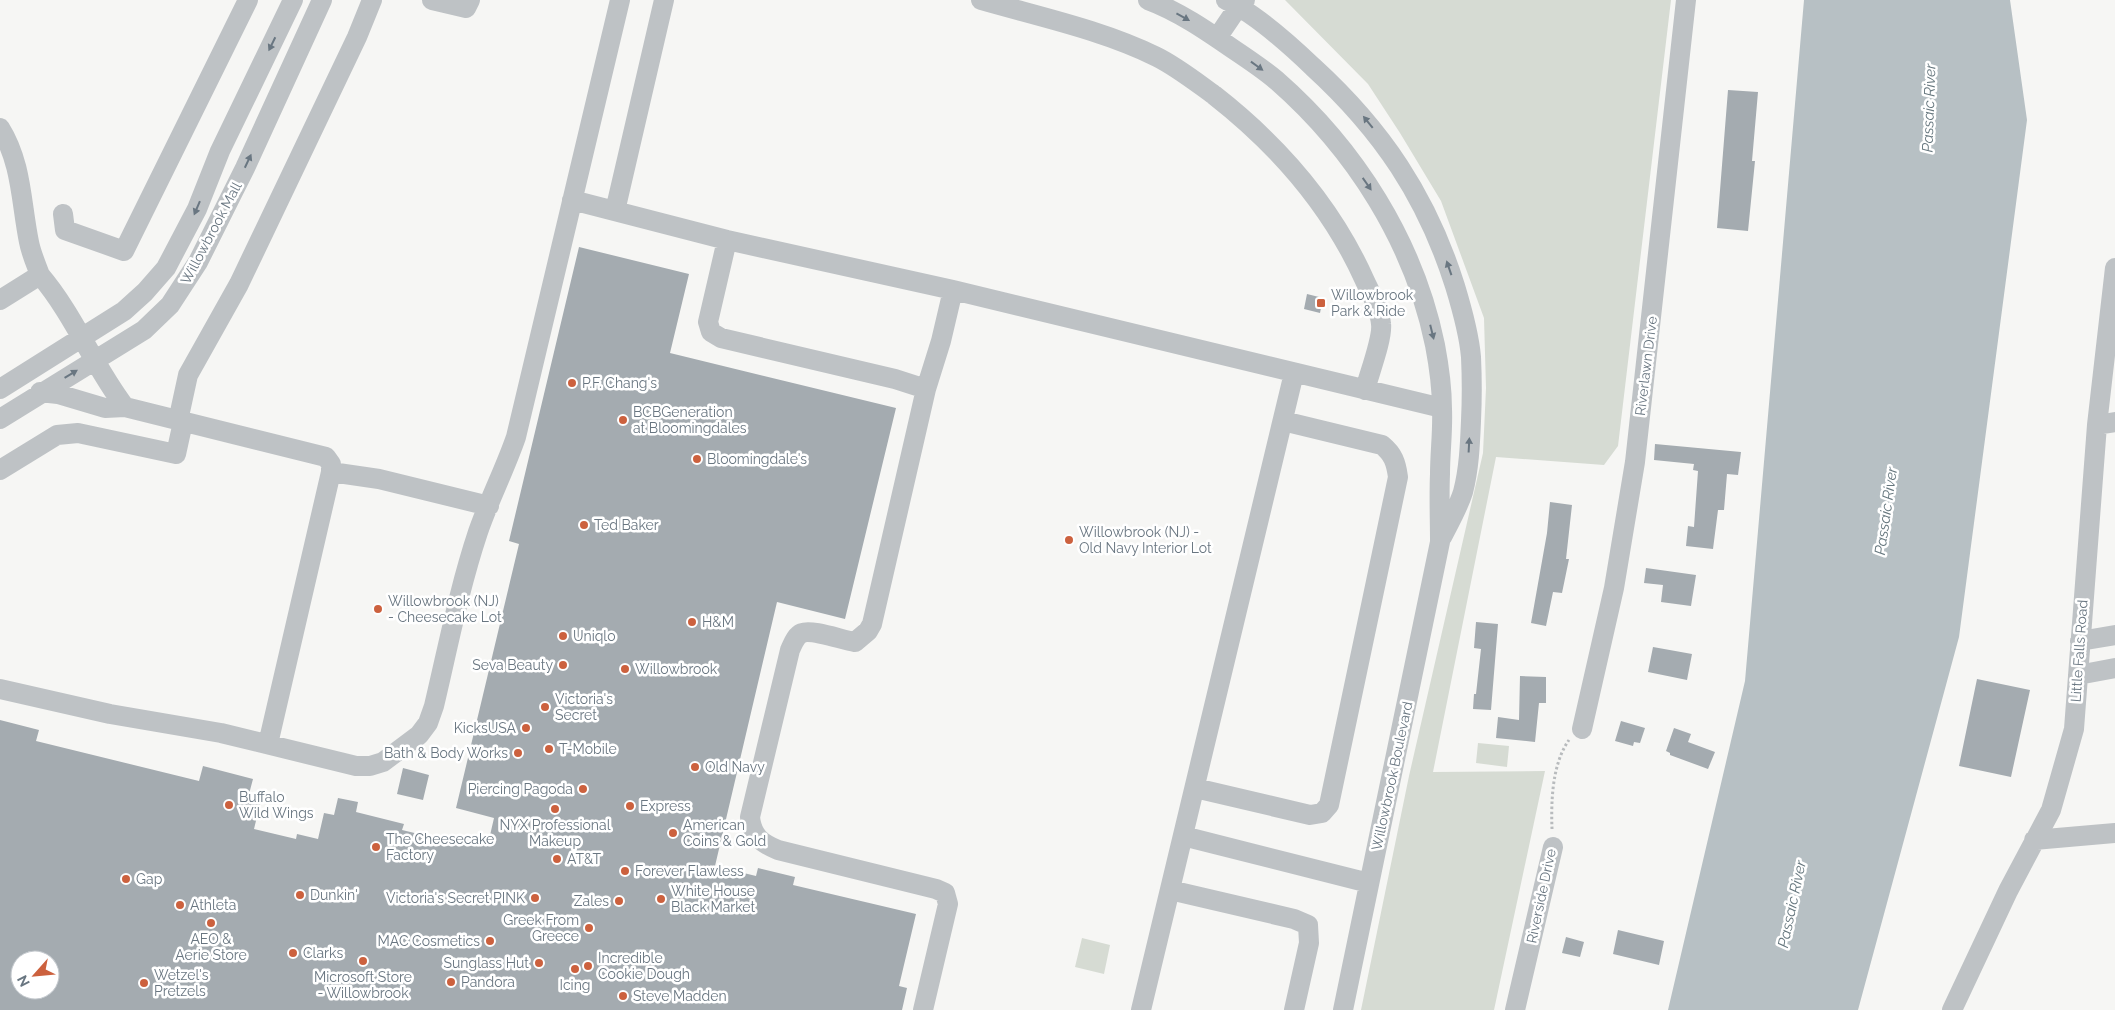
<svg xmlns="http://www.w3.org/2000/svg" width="2115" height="1010" font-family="Raleway,sans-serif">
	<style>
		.green { fill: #d6dbd3 }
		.water { fill: #b7c0c4 }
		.building { fill: #a4abb0; fill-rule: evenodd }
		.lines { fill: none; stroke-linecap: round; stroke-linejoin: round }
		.path { stroke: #b8bbbd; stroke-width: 3; stroke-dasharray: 2.5 2.5; stroke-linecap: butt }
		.minor { stroke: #bec2c5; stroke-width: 20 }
		.oneway { fill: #697681 }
		.poi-dot { fill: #cc613e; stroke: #fff; stroke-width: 2 }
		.labels { text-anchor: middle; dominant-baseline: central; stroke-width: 5; stroke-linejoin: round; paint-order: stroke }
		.street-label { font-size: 14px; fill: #697681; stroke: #fff }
		.poi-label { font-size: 14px; fill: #697681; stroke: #fff; text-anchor: start }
		.water-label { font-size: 15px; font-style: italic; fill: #65767d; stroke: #fff }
	</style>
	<rect width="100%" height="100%" fill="#f6f6f4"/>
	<!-- green -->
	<path class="green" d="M1285,0H1671L1618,446L1604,465L1496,457L1433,772L1545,771L1494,1010H1361L1409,776L1483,453L1486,388L1484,318L1441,201L1400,133L1368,84Z
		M1478,743L1509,746L1507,767L1476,763Z
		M1082,938L1110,945L1104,974L1075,967Z"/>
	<!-- water -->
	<path class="water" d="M1804,0H2010L2027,120L1959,637L1858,1010H1668L1745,681Z"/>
	<!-- building -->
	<path class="building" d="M1728,90L1758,92L1752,161H1755L1748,231L1717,228Z
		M579,247L689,274L670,353L896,408L845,619L777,602L715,866L756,876L758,868L795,877L793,885L916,914L899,986L907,988L902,1010H0V720L39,730L36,741L199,781L203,766L253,779L249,794L262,796L254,829L296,839L297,834L318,839L324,813L334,815L338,798L358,802L356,812L404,824L402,830L448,841L449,835L488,844L494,818L456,808L519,544L509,541ZM20,960H50V990H20Z
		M1307,294L1323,298L1320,313L1304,309Z
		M1655,444L1741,452L1738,475L1727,474L1724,510H1718L1713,549L1686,546L1688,526L1694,527L1698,471L1693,470L1694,464L1654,460Z
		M1550,502L1572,505L1566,559H1569L1562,593L1553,592L1546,626L1531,623L1547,533Z
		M1646,568L1696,575L1691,606L1661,602L1663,585L1644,583Z
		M1476,622L1498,624L1491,710L1473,709L1474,694H1476L1481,649L1474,648Z
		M1653,647L1692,654L1687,680L1648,672Z
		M1520,676L1546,677V703H1539L1535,742L1496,738L1498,717L1519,720Z
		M1977,679L2030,690L2011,777L1959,766Z
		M1621,721L1645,728L1640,743L1634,742L1633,746L1615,741Z
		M1674,728L1691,734L1688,742L1715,752L1708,769L1670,755V753L1666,751Z
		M403,768L429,775L423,800L397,794Z
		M1618,930L1664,941L1659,965L1613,954Z
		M1566,937L1584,942L1580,957L1562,953Z"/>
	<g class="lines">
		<!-- path -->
		<path class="path" d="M1552,829C1551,801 1552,764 1569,740"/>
		<!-- minor -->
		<path class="minor" d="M432,0L466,8L470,0
			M981,0C1040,17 1102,30 1157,57C1177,67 1196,82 1214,95C1278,145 1332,207 1365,281C1371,294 1380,309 1381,324C1383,338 1369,374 1365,390
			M1148,0C1178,11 1207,31 1233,49C1248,59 1263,69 1276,80C1355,149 1414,242 1435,345C1439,366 1442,389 1442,409C1443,431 1440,452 1440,474C1439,497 1440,519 1440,542L1343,1010
			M1226,0C1254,13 1290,45 1313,67C1382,130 1427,197 1455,286C1462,309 1469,333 1471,357C1472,378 1472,400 1471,421C1470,445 1469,469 1463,492C1458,508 1449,523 1442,537
			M1217,38L1238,7L1245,0
			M0,128C22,163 21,203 29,242C31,253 36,264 40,275
			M572,200L727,240L953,290L1442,408
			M615,211L664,0
			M63,214L65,230L124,251L248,0
			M727,240L708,322L711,332L721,338L895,379L926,389
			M0,300L40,275C74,315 93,365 125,407L326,457L331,464V472L379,479L489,506
			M0,389L124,311L145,292L166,268L197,209L220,151L293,0
			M40,392L58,394L105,408L125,407
			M0,419L144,330L170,305L198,262L245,168L322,0
			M178,421L188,375L239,284L357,37L372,0
			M2097,425L2115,422
			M0,470L57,435L78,433L176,454L183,422
			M2080,641L2115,635
			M2078,675L2115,668
			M0,689L110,714L221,733L356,766H370L383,762L419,735L428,723L434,706C448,647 459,589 478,532C489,500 505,469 516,437L620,0
			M1582,729L1614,588L1635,462L1686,0
			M268,744L331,472
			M1195,788L1310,815L1322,813L1329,805L1398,477C1396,462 1393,454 1382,445L1283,421
			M1183,836L1369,883
			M2034,840L2115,833
			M1170,890L1294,919L1308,925L1309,943L1294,1010
			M923,1010L948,904L945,893L936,889L778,850C761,843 752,836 750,817L790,650C793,644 795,636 802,633C812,629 842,640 855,642L868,631L872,624L926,389L941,341L953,290
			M1141,1010L1294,373
			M1515,1010L1553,847
			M1952,1010L2008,891L2051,810L2074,729L2097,425L2115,268"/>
	</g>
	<!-- one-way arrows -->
	<defs><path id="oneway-solid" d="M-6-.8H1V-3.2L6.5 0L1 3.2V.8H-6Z" transform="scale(1.25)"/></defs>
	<g class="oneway">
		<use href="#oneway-solid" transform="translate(1183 17) rotate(29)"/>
		<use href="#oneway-solid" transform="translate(272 44) rotate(116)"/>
		<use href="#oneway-solid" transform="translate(1257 66) rotate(36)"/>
		<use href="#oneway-solid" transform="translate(1368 122) rotate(-129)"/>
		<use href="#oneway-solid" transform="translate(248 161) rotate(-65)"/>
		<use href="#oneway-solid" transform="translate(1367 184) rotate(55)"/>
		<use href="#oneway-solid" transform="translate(197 208) rotate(113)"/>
		<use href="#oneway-solid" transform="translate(1449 268) rotate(-109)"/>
		<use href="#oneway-solid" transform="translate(1432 332) rotate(76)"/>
		<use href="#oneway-solid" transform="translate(71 374) rotate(-31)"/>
		<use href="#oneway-solid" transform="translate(1469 445) rotate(-87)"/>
	</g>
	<!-- markers -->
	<g class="poi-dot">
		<rect x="1316" y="298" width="10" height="10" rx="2.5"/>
		<circle cx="572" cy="383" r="5"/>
		<circle cx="623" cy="420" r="5"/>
		<circle cx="697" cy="459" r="5"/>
		<circle cx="584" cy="525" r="5"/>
		<circle cx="1069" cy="540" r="5"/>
		<circle cx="378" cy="609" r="5"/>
		<circle cx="692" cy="622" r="5"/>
		<circle cx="563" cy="636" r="5"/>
		<circle cx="563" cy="665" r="5"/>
		<circle cx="625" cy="669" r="5"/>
		<circle cx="545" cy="707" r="5"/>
		<circle cx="526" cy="728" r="5"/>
		<circle cx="549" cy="749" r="5"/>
		<circle cx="518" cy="753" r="5"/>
		<circle cx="695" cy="767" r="5"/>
		<circle cx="583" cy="789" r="5"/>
		<circle cx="229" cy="805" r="5"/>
		<circle cx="630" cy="806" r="5"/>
		<circle cx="555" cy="809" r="5"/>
		<circle cx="673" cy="833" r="5"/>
		<circle cx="376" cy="847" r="5"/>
		<circle cx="557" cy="859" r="5"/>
		<circle cx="625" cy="871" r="5"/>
		<circle cx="126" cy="879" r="5"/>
		<circle cx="300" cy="895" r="5"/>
		<circle cx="535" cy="898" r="5"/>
		<circle cx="661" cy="899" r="5"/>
		<circle cx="619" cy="901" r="5"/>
		<circle cx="180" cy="905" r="5"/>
		<circle cx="211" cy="923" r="5"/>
		<circle cx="589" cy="928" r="5"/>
		<circle cx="490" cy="941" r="5"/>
		<circle cx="293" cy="953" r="5"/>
		<circle cx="363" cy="961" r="5"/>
		<circle cx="539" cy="963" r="5"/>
		<circle cx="588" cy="966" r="5"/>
		<circle cx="575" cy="969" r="5"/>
		<circle cx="451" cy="982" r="5"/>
		<circle cx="144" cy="983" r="5"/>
		<circle cx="623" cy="996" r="5"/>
	</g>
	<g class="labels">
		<!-- street labels -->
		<g class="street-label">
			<text transform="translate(211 233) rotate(-62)">Willowbrook Mall</text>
			<text transform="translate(1646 366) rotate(-83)">Riverlawn Drive</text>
			<text transform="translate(2079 651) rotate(-86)">Little Falls Road</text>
			<text transform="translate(1392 776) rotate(-78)">Willowbrook Boulevard</text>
			<text transform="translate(1541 896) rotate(-78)">Riverside Drive</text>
		</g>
		<!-- poi labels -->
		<g class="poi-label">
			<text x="1331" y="295">Willowbrook<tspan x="1331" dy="16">Park &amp; Ride</tspan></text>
			<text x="582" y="383">P.F. Chang's</text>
			<text x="633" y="412">BCBGeneration<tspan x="633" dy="16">at Bloomingdales</tspan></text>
			<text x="707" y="459">Bloomingdale's</text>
			<text x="594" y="525">Ted Baker</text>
			<text x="1079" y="532">Willowbrook (NJ) -<tspan x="1079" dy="16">Old Navy Interior Lot</tspan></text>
			<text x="388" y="601">Willowbrook (NJ)<tspan x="388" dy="16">- Cheesecake Lot</tspan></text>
			<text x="702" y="622">H&amp;M</text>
			<text x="573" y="636">Uniqlo</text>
			<text x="553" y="665" text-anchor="end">Seva Beauty</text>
			<text x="635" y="669">Willowbrook</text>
			<text x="555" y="699">Victoria's<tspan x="555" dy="16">Secret</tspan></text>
			<text x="516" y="728" text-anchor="end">KicksUSA</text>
			<text x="559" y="749">T-Mobile</text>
			<text x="508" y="753" text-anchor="end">Bath &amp; Body Works</text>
			<text x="705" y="767">Old Navy</text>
			<text x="573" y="789" text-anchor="end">Piercing Pagoda</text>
			<text x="239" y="797">Buffalo<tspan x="239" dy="16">Wild Wings</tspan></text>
			<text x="640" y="806">Express</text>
			<text x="555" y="825" text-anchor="middle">NYX Professional<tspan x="555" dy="16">Makeup</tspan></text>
			<text x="683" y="825">American<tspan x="683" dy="16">Coins &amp; Gold</tspan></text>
			<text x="386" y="839">The Cheesecake<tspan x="386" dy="16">Factory</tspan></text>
			<text x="567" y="859">AT&amp;T</text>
			<text x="635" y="871">Forever Flawless</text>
			<text x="136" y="879">Gap</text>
			<text x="671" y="891">White House<tspan x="671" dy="16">Black Market</tspan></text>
			<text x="310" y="895">Dunkin'</text>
			<text x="525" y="898" text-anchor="end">Victoria's Secret PINK</text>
			<text x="609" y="901" text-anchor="end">Zales</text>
			<text x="190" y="905">Athleta</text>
			<text x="579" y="920" text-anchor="end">Greek From<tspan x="579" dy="16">Greece</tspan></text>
			<text x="211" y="939" text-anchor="middle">AEO &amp;<tspan x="211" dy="16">Aerie Store</tspan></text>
			<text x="480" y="941" text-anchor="end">MAC Cosmetics</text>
			<text x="303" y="953">Clarks</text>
			<text x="598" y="958">Incredible<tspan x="598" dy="16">Cookie Dough</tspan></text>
			<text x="529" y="963" text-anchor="end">Sunglass Hut</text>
			<text x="154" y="975">Wetzel's<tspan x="154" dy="16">Pretzels</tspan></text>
			<text x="363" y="977" text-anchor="middle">Microsoft Store<tspan x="363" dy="16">- Willowbrook</tspan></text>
			<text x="461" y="982">Pandora</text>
			<text x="575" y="985" text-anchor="middle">Icing</text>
			<text x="633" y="996">Steve Madden</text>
		</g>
		<!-- water labels -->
		<g class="water-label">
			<text transform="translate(1929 108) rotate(-88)">Passaic River</text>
			<text transform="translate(1886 511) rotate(-82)">Passaic River</text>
			<text transform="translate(1792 904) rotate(-78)">Passaic River</text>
		</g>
	</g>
	<!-- north arrow -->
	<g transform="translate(35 975) rotate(243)"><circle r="24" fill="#ffffff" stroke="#c3c8cd"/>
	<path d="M0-4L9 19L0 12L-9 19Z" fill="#cc613e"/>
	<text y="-8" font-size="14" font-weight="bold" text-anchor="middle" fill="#697681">N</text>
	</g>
</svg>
